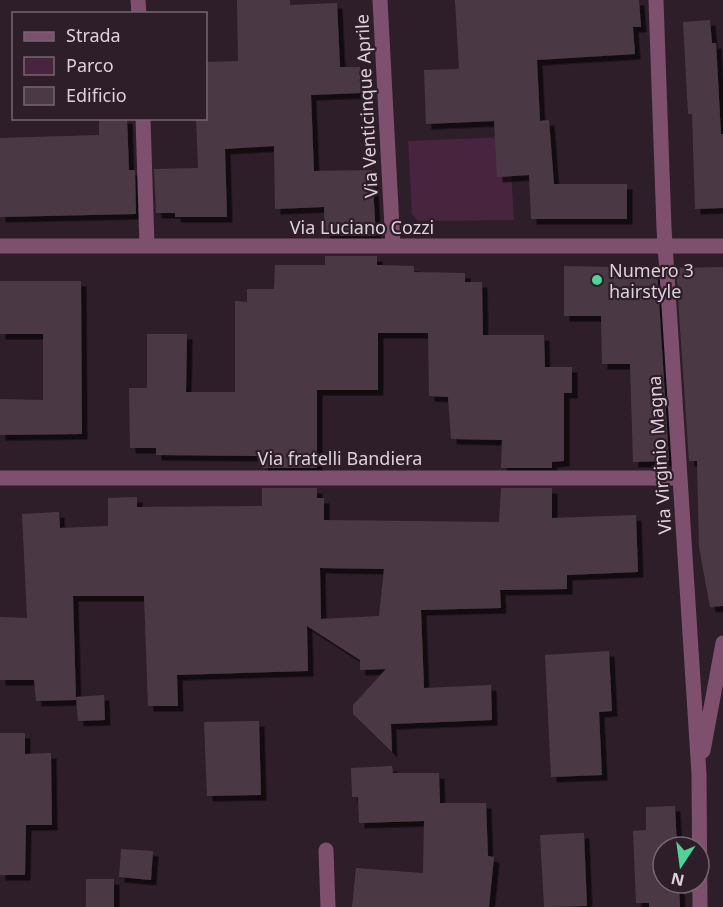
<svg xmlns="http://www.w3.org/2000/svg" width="723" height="907" font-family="'Noto Sans',sans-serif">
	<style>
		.green { fill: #49243e }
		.building { fill: #4b3945; fill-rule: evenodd; filter: url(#shadow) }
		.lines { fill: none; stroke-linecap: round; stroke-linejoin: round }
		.minor { stroke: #7e506e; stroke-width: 15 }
		.poi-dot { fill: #51d397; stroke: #2e1e29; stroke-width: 2 }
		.labels { text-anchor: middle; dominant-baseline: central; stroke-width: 4.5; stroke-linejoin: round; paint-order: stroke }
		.street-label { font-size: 18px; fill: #ded2d9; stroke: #2e1e29 }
		.poi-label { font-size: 18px; fill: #ded2d9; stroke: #2e1e29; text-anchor: start }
	</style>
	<defs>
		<filter id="shadow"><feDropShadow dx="5.5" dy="5.5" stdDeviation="0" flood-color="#0009"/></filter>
	</defs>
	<rect width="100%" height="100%" fill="#2e1e29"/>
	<!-- green -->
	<path class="green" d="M509,137L514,220L418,221L412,214L408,141Z"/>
	<!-- building -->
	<path class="building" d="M237,0H290V5L337,3L340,67H360L361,93L311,95L314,171L372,170L376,236H325L324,207L275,209L274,146L225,149L227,217H175V213H156L154,169L198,168L196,118H206V62L238,61Z
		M455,0H639L641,27H633L635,54L537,60L540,121L549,120L554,184H627V219H531L529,175L497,177L494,121L426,124L424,70L459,69Z
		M710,20L712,43H716L721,134H723V208L695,209L692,114H688L683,22Z
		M99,118H127L129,170H135L136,214L0,217V138L99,135Z
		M325,256H377V265L414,266V272L465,273V282H482L483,335H544L545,367H572V393H564V461L552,462V468H501L502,440L451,439L448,397L429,396L428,333H378V390H317V468H262V456L156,455V448H130L129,388H147V334H187L186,392H235V301L247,302V289H274L275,265H325Z
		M564,266L657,268L669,461L633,462L630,364H602L601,316H564Z
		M723,267V606L710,607L699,547L697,461H689L676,268Z
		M0,281H81L82,434L0,435V399L43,400V334H0Z
		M262,488H317V498H324V520L499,522L501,488H552V518L636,515L638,572L567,575V589L500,590L501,608L421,610L424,688L491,685L492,720L391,724L392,752L353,714V705L386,669L360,670V660L307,626L308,671L177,675L178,706H148L144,596H73L76,700L36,701L34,680H0V617L27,618L22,514L59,512L60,528L108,526V498L137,497V507L262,506ZM320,568L384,569L379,616L321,619Z
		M609,651L612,711L599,712L602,775L551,777L545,655Z
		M104,695L105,720L78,721L76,697Z
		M259,721L261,795L207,796L204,722Z
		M0,733H25V754L51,753L52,825H26L25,875H0Z
		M392,766L393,773H439L440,803H486L488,856L494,857L489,907H352L356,868L423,873L424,821L359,823L358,797H352L351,768Z
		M675,806L677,847H663V883H679L680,907H649V903H636L633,831L646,830V807Z
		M584,833L587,906L544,907L540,835Z
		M121,849L153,851L151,880L119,877Z
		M86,879H114V907H86Z"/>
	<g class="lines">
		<!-- minor -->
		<path class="minor" d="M138,0L139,14
			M380,0L393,246
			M656,0L664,228L699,774L700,907
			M143,118L147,246
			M0,246H723
			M0,478H680
			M703,751L723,643
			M326,850L328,907"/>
	</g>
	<!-- markers -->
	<circle class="poi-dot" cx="597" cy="280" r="6"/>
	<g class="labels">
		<!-- street labels -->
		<g class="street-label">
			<text transform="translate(366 106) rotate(-93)">Via Venticinque Aprile</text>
			<text x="362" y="227">Via Luciano Cozzi</text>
			<text transform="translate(659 455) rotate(-94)">Via Virginio Magna</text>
			<text x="340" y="458">Via fratelli Bandiera</text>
		</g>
		<!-- poi labels -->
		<g class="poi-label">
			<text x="609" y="270">Numero 3<tspan x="609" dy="21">hairstyle</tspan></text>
		</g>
	</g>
	<!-- legend -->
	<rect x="12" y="12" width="195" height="108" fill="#2e1e29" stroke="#74666f" stroke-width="1.5"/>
	<rect x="24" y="32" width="30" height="9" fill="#7e506e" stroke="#74666f" stroke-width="1.5"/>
	<text x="66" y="42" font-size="18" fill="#ded2d9">Strada</text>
	<rect x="24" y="57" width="30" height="18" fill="#49243e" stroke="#74666f" stroke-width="1.5"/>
	<text x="66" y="72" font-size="18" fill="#ded2d9">Parco</text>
	<rect x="24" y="87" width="30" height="18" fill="#4b3945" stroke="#74666f" stroke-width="1.5"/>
	<text x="66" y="102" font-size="18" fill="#ded2d9">Edificio</text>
	<!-- north arrow -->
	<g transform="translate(681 865) rotate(193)"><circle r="28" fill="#2e1e29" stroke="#74666f" stroke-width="1.5"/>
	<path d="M0-4.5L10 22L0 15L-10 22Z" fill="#51d397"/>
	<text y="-9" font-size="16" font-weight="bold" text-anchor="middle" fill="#ded2d9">N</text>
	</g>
</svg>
